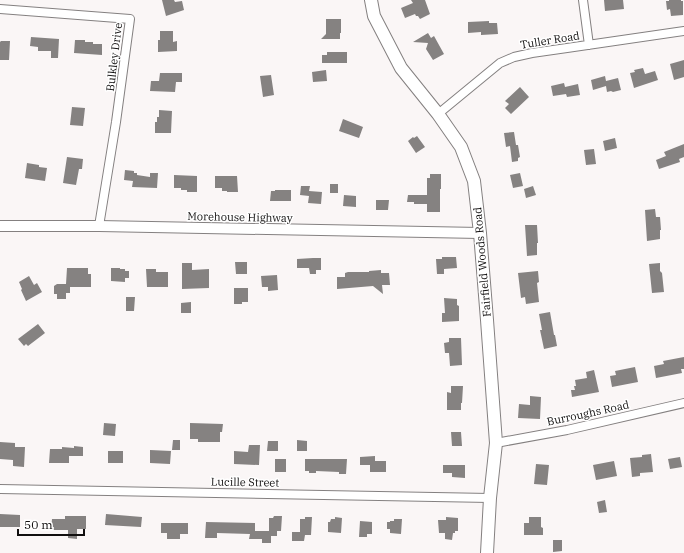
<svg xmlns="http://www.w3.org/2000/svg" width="684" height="553" font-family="'IBM Plex Serif',serif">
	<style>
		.building { fill: #858281 }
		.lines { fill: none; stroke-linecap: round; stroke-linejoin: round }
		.minor-casing { stroke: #848080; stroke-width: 10 }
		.tertiary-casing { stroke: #848080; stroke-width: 12 }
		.secondary-casing { stroke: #848080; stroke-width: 14 }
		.minor { stroke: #fff; stroke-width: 8 }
		.tertiary { stroke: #fff; stroke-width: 10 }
		.secondary { stroke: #fff; stroke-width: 12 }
		.labels { text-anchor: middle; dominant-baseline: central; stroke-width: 3; stroke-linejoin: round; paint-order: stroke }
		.street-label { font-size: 11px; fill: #110f0f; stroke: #fff }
	</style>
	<rect width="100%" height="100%" fill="#faf6f6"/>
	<!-- building -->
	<path class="building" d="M162,0H174L175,2L182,1L184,10L166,16Z
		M411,0H425L430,14L420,19L418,16H416L415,14L405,18L401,8L413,3Z
		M604,0H623L624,9L605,11Z
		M669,0H681V1H683V15L671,16L670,9L667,10L666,1H669Z
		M326,19H341V33H340V39H321L326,34Z
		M489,21V23H497L498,34L481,35V32L468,33V22Z
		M160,31H173V42L177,41V51L158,52V40H160Z
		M428,33L431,38L434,36L444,54L433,60L426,49L428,43L413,42Z
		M31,37L59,39L58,58H51V51H38V47L30,46Z
		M75,40H85V42H93V44H102V55L74,53Z
		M1,41H10L9,60H0V42Z
		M327,52H347V63H322V55H327Z
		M684,60V77L674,80L670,64Z
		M643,68L645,74L655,71L658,80L634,88L630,73L635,72L634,70Z
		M326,70L327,81L313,82L312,72Z
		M160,73H182V82H176L175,92L150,91L151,81H159Z
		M271,75L274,95L263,97L260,76Z
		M605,76L606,81L618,78L621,90L613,92L611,91L607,92L606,86L593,90L591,80Z
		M564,83L565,87L578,84L580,95L567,97L566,94L553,96L551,86Z
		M520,87L529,97L511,114L505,108L509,104L505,101Z
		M72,107L85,108L83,126L70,125Z
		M159,110L172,111L171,133H155V122H157V117H159Z
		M343,119L363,127L359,138L339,131Z
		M514,132L516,145H518L520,157L518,158V161L512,162L510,146L506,147L504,133Z
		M417,136L425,147L416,153L408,141L413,137L414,138Z
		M615,138L617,148L605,151L603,141Z
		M684,144V157L679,159L680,162L659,169L656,160L666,156L664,152Z
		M594,149L596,164L586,165L584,150Z
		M67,157L83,159L82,169H79L76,185L63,183Z
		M27,163L39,165V167L47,168L45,181L25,178Z
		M125,170L134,171V173H137V175L150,177V173H158L157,188L132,187L133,181L124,180Z
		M520,173L523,186L513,188L510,175Z
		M430,174H441V189H440V212H427V204H414V202H407L408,195H427V178H430Z
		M174,175L197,176V192H187V190H181V188H174Z
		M215,176H237L238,192H227V191H222V188H215Z
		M330,184H338V193H330Z
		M301,186H310L309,191L322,192L321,204L308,203L309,196L300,195Z
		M533,186L536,195L526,198L524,189Z
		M275,190H291V201H270L271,191H275Z
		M344,195L356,196V207L343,206Z
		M376,200H389L388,210H376Z
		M655,209L656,217H660L661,230H660V239L647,241L645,210Z
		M525,225H537L538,243H537V255L527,256Z
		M442,257H456L457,268L444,269V274H437L436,259H442Z
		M313,258H321V270H316V274H310L309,268H297V259Z
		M235,262H247V274H236Z
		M182,263H192V270L209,269V288L182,289Z
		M660,263V271L662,273L664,292L652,293L649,264Z
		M67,268H88V274H91V287H70V293H66V299H57V294H54V286L57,284H66Z
		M111,268H120V269H125V271H129V278H125V282L111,281Z
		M146,269H156V272H168V287H147Z
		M381,270V273H389L390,285H382L383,294L373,286L337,289V277H345V273L348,272H369V271Z
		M538,271L539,282L537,283L539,302L526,304L525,297L521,298L518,273Z
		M277,275L278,290L268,291V287H262L261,276Z
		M29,276L34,285L37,283L42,292L26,301L21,290L22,289L19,282Z
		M234,288H248V302H242V304H234Z
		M126,297H135L134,311H126Z
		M444,298L457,299V305L459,306V321L442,322V313H445Z
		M191,302V313H181V303Z
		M550,312L554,335H555L557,346L544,349L540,330H542L539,314Z
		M38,324L45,333L28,346L26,344L24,346L18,339Z
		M449,338H461L462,365L450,366L449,353H445L444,343L449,342Z
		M684,357V369H681L682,373L656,378L654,366L664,364L663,361Z
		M635,367L638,382L612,387L610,376L616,375L615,371Z
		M594,370L599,392L572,397L571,390H575L574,386H576L575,380L587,378L586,372Z
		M451,386H463L462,403H461V410H447V392L451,393Z
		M530,396L541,397L540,419L518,418L519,404L530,405Z
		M104,423L116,424L115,436L103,435Z
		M190,423L223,424L222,432H220V442H198V439H190Z
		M451,432H461L462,446H452Z
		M173,440H180V450H172Z
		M297,440L307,441V451H297Z
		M268,441H278V451H267Z
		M0,442L15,443V447H25L24,467L13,466V460L0,459Z
		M249,445H260L259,465L234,464V451L248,452Z
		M74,446L83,447V456H69V463H49L50,449H62V447L74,448Z
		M150,450L171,451L170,464L150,463Z
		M108,451H123V463H108Z
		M651,454L653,472L640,473V476L632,477L630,458L642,457V455Z
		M375,456V461H386V472H370V465H360V457Z
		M680,457L682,467L670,469L668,459Z
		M275,459H286V472H275Z
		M305,459H347L346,474H339V472L316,471V473H309V471H305Z
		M614,461L617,476L596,480L593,465Z
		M536,464L549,465L547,485L534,484Z
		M443,465H465V478L452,477V473H443Z
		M605,500L607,512L599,513L597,502Z
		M0,514L20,515V527H0Z
		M106,514L142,517L141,527L105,525Z
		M65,516H86V529H77V539L68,538V530H51L52,519H65Z
		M274,516H282L281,531H277V536H271V543H262V539H249L250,534L217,533V538H205L206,522L255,523V531H269V518H273Z
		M305,517H312L311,535H305L304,541H292V532H300V519H305Z
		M335,517L342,518L341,533L328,532V522H330L331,519H335Z
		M446,517L458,518V531H455V533H453L452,540L445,539V533H439L438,520H446Z
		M529,517H541V527L543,528V535H524V523H529Z
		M394,519H402L401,534L390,533V529H387V522H390V521H394Z
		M360,521L372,522V534H367V537H359Z
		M161,523H188V534H180V539H167V533H161Z
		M553,540H562V551L553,552Z"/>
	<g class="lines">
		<defs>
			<path id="minor" d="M583,0L589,45
				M0,9L130,19L116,122L99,226
				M438,114L500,63L514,57L532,53L567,48L684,31
				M496,443L567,430L684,403
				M0,489L490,498"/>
			<path id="tertiary" d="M0,226H99L480,233"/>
			<path id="secondary" d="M371,0L374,16L401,68L438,114L461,147L474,181L480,233L487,320L496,443L490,498L487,553"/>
		</defs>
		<!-- minor casing -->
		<use href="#minor" class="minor-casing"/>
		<!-- tertiary casing -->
		<use href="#tertiary" class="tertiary-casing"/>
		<!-- secondary casing -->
		<use href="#secondary" class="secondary-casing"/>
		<!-- minor -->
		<use href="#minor" class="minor"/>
		<!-- tertiary -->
		<use href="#tertiary" class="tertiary"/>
		<!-- secondary -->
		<use href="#secondary" class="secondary"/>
	</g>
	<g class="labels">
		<!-- street labels -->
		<g class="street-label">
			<text transform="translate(550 40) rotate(-9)">Tuller Road</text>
			<text transform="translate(114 57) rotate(-83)">Bulkley Drive</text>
			<text transform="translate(240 217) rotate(1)">Morehouse Highway</text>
			<text transform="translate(482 262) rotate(-95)">Fairfield Woods Road</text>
			<text transform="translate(588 413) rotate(-12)">Burroughs Road</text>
			<text transform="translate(245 482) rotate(1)">Lucille Street</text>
		</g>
	</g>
	<!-- scale -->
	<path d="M18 529v6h66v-6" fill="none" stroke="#110f0f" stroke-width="2"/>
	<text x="24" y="529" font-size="12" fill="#110f0f" stroke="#ffffff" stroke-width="3" paint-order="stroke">50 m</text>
</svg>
